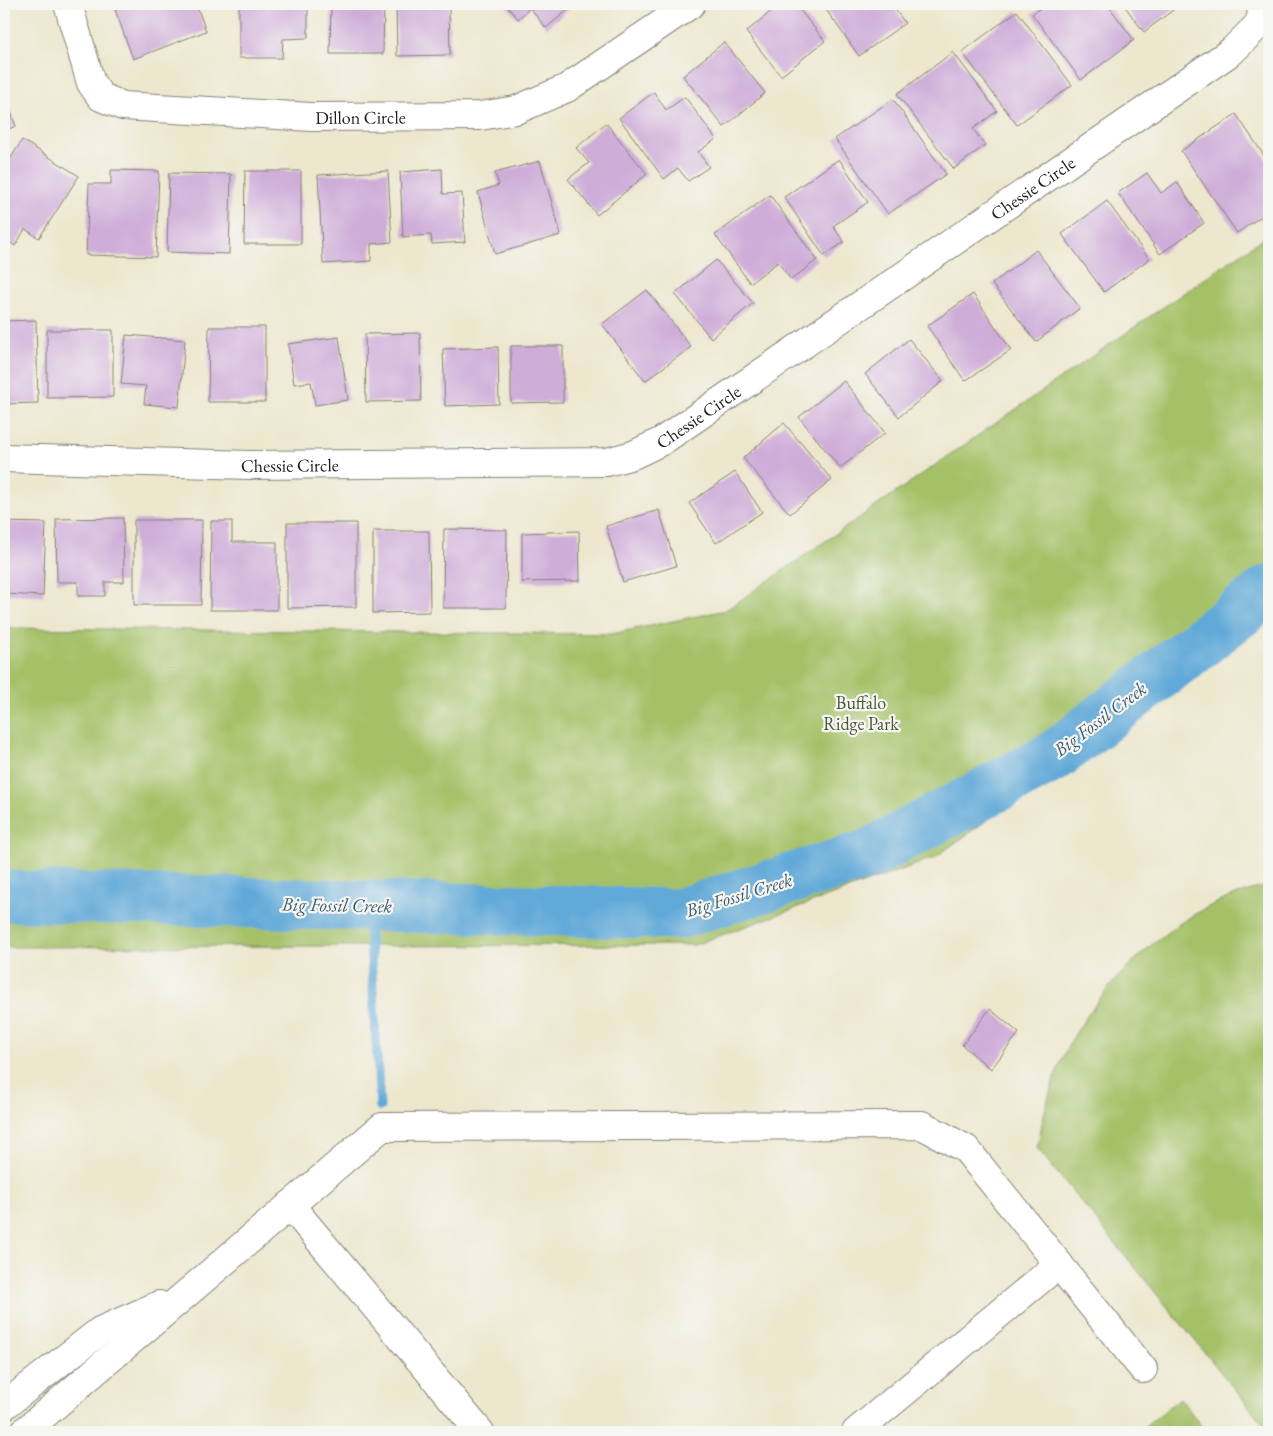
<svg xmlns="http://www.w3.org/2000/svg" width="1273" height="1436" font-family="'EB Garamond',serif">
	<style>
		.green { fill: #a5c168; stroke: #606e42 }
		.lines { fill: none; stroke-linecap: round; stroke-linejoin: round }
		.stream { stroke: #60a9d8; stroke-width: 9 }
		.river { stroke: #60a9d8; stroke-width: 51 }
		.building { fill: #cfadd9 }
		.minor-casing { stroke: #848275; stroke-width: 30 }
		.minor { stroke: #fff; stroke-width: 28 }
		.labels { text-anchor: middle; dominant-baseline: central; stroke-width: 4.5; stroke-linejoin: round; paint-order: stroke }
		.street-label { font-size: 18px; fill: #1c1c1c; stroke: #f6f6f2 }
		.park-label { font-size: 18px; fill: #4c5637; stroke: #f6f6f2 }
		.water-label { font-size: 19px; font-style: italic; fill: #3b5b71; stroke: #f6f6f2 }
	</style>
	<rect width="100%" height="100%" fill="#f6f6f2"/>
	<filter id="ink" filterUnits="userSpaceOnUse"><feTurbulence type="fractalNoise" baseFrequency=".02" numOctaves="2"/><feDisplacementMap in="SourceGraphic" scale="10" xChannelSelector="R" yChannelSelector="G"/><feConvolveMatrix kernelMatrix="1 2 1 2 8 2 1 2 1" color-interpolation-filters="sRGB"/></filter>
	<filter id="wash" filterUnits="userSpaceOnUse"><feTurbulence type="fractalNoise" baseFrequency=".0096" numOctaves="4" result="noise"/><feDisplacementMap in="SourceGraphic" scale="20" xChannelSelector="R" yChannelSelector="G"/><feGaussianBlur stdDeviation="1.12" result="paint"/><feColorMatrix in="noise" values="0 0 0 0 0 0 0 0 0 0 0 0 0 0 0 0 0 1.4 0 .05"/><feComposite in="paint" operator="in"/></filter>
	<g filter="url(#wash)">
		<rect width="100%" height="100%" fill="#ede7ce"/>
		<!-- green -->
		<path class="green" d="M1269,234V618L934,858L694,945L4,947V628L611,634L726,610Z
			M1269,886V1431L1037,1148C1044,1112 1052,1076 1070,1043C1111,971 1186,901 1269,886Z
			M1180,1398L1206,1432H1139Z"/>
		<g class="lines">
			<!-- stream -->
			<path class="stream" d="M368,906L380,1107"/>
			<!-- river -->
			<path class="river" d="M4,896L678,914L867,855L1053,757L1269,590"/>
		</g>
		<g id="blocks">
			<!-- building -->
			<path class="building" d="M113,4H196L206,31L133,59Z
				M239,4H308V38L283,39L282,58H239Z
				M331,4H384L383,54H330Z
				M396,4H449L450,55L397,56Z
				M505,4H575L546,28L530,8L518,19Z
				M780,4H795L825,41L781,76L746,32Z
				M822,4H891L905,23L859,56Z
				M1046,4H1107L1134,40L1081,80L1032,14Z
				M1123,4H1181L1144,32Z
				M1017,11L1072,85L1017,125L962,52Z
				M724,42L765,93L724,127L683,76Z
				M953,52L997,111L973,129L985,145L954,169L897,94Z
				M654,92L666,110L685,97L716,139L698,152L709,167L688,181L678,168L664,179L619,118Z
				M4,94L16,126L4,131Z
				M893,99L946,174L888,214L835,139Z
				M1236,114L1269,163V211L1237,233L1181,151Z
				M606,123L647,174L597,215L568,179L589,163L576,148Z
				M22,140L79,176L39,238L25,229L15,246L4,238V169Z
				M839,159L868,202L833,226L844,242L824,256L784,197Z
				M540,161L561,235L495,254L478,192L499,185L495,173Z
				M442,169L443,194L462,193L465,242L432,244L431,235L403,237L400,172Z
				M111,170L159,171L156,257L86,255L89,184H111Z
				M245,171H301V244H244Z
				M388,171L392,242L371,244V261L323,264L318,175Z
				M169,173L231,174L229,254L167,252Z
				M1147,173L1161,193L1177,182L1204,223L1160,254L1118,193Z
				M770,195L817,260L791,280L778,262L750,283L715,235Z
				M1107,201L1149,259L1104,292L1062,234Z
				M1036,250L1080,308L1036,342L992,284Z
				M716,260L753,303L711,338L675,294Z
				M647,290L691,347L645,381L602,324Z
				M973,294L1011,350L965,381L927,326Z
				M36,320L38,403L4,404V321Z
				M209,327H265V402H208Z
				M47,330H113V397L47,398Z
				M420,333L421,401L366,402L365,334Z
				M126,335L185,340L179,407L144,404L146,386L121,384Z
				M339,337L348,400L315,405L311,382L294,384L288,344Z
				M909,339L943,381L899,417L865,374Z
				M511,346H563V402L511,403Z
				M498,347L499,404L445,406L443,349Z
				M844,381L885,433L840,468L799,417Z
				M784,423L832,480L790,514L743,458Z
				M735,472L762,512L716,543L689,503Z
				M659,510L676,566L623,582L606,526Z
				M123,518L124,582H105V596H78V582H57L56,519Z
				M134,520H202L201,605H134Z
				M211,521H232V542H277V610H210Z
				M4,522L46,523L43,596L4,594Z
				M287,523H356V607L287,608Z
				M444,529L507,530L506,608H443Z
				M373,531H429L430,612L373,613Z
				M579,531L580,581L522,582V533Z
				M990,1009L1019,1033L991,1069L962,1045Z"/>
		</g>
	</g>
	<g filter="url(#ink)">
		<use href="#blocks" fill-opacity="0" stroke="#848275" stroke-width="1"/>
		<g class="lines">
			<defs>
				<g id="minor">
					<path id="s1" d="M68,4L91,83L101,97L123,106L311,117L480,116L516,110L567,88L691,4"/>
					<path id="s2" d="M4,458L250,465L607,462L633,455L662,441L1232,51L1259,24L1264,4"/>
					<path d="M290,1205L480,1432"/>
					<path d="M4,1406L100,1331L159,1305"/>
					<path d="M24,1432L382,1127L922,1125L966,1149L1143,1369"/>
					<path d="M856,1432L1059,1264"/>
				</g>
			</defs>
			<!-- minor casing -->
			<use href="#minor" class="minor-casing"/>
			<!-- minor -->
			<use href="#minor" class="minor"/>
		</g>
	</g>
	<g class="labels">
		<!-- street labels -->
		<g class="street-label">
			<text stroke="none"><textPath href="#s1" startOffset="361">Dillon Circle</textPath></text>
			<text stroke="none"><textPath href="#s2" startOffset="1111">Chessie Circle</textPath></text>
			<text stroke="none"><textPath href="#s2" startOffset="706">Chessie Circle</textPath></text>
			<text stroke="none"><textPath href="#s2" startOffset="286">Chessie Circle</textPath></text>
		</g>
		<!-- park labels -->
		<g class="park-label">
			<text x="861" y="702">Buffalo<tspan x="861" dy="21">Ridge Park</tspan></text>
		</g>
		<!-- water labels -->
		<g class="water-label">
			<text transform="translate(1100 719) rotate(-37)">Big Fossil Creek</text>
			<text transform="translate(739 895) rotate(-17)">Big Fossil Creek</text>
			<text transform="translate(337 905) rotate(1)">Big Fossil Creek</text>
		</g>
	</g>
	<!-- margin -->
	<rect width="1273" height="1436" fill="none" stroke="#f6f6f2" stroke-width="20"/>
</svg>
